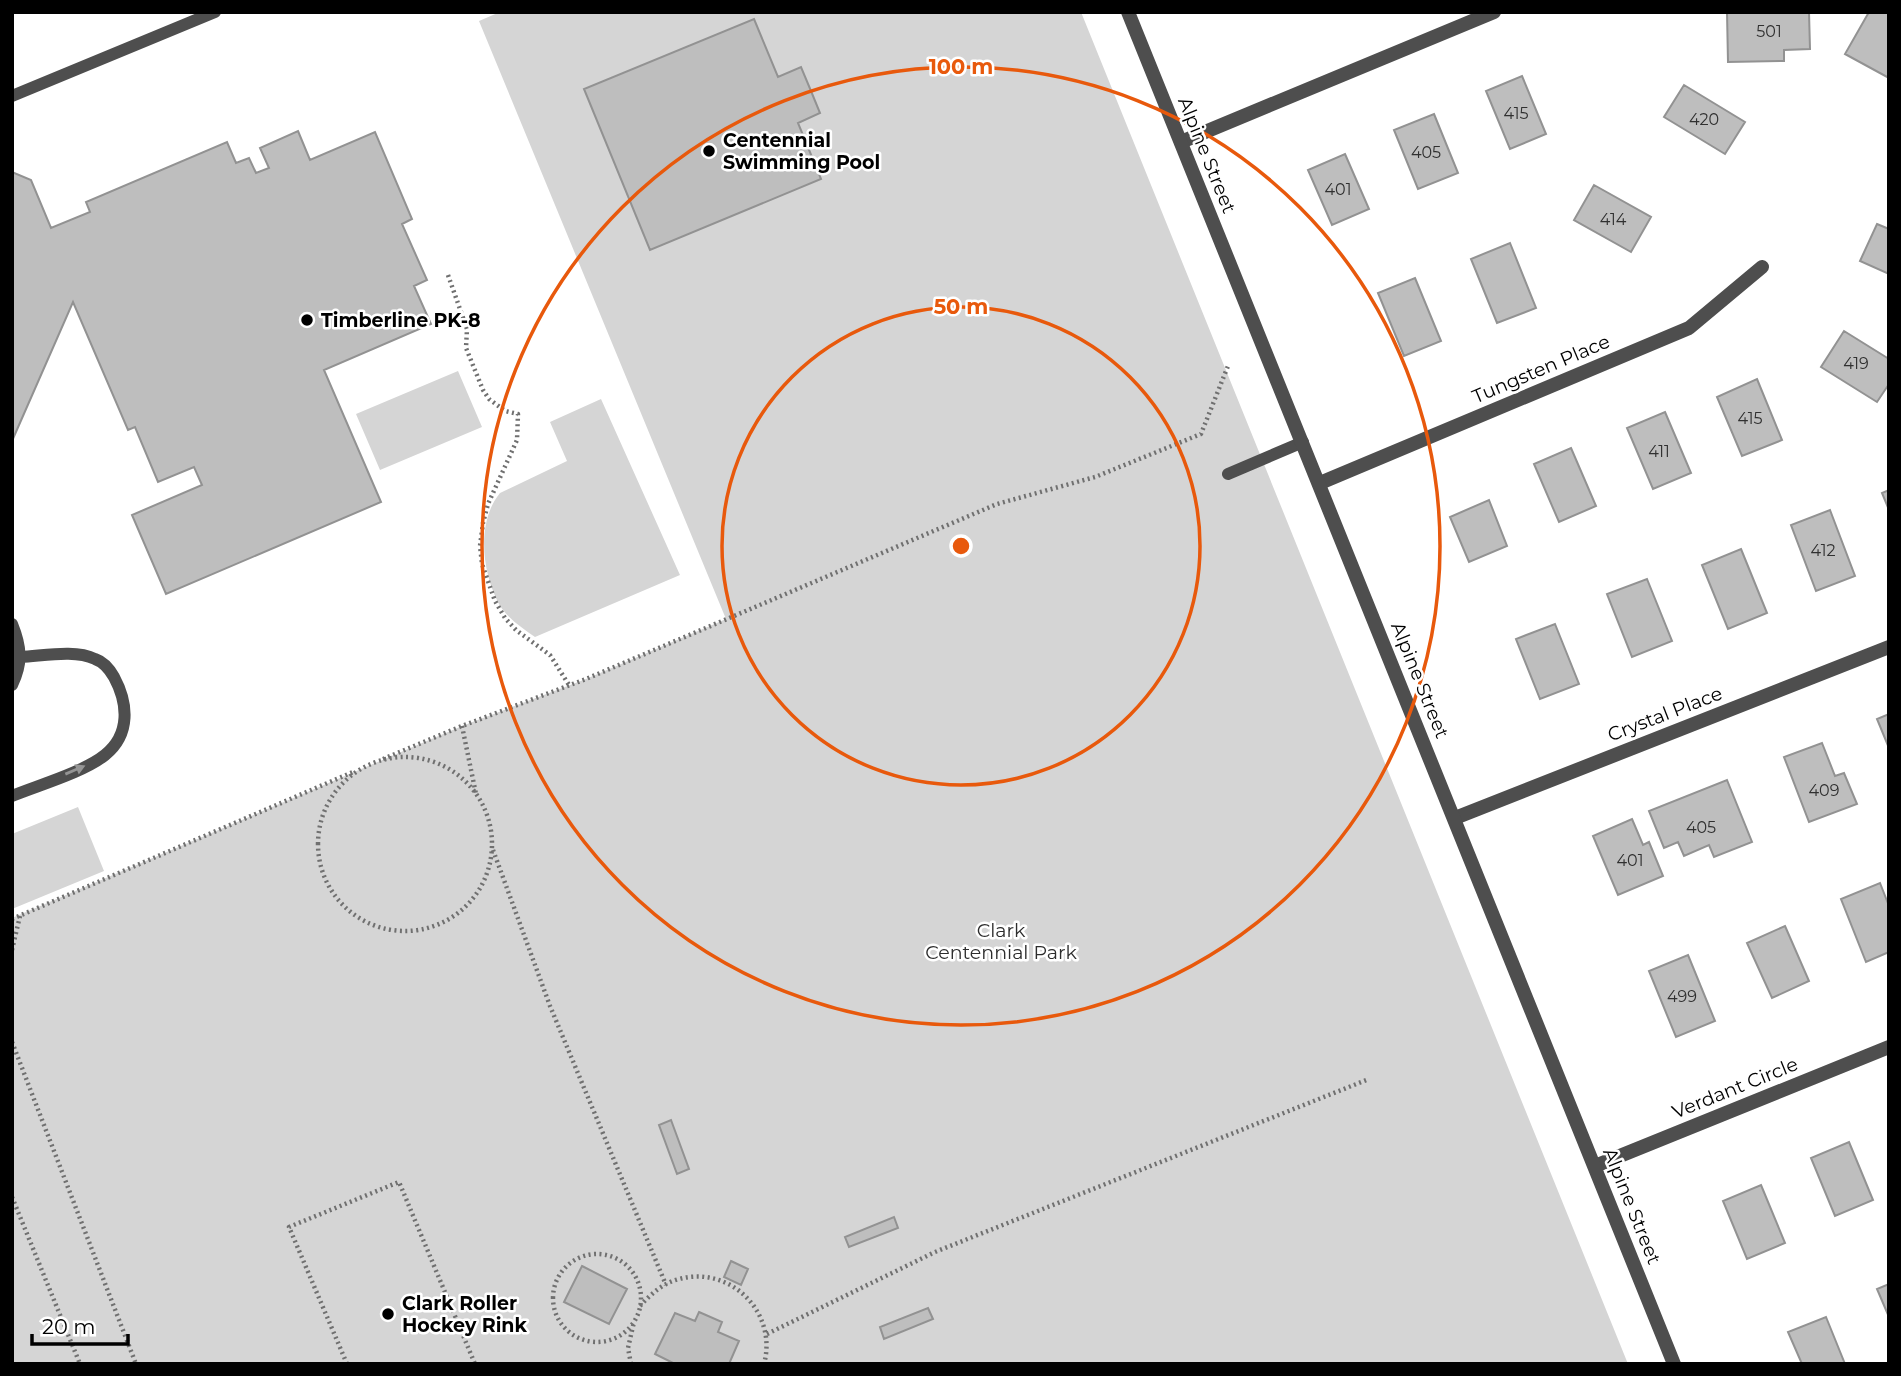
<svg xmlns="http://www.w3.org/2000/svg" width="1901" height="1376" font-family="Montserrat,sans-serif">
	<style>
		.green { fill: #d5d5d5 }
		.building { fill: #bebebe; stroke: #929292; stroke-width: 2 }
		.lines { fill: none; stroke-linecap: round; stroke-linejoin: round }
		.path { stroke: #707070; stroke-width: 4.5; stroke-dasharray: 2 3.5; stroke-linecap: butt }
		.service { stroke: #4e4e4e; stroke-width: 12 }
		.minor { stroke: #4e4e4e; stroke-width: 14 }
		.tertiary { stroke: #4e4e4e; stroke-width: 14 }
		.oneway { fill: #959595 }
		.ring { fill: none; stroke: #e8590c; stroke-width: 3.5 }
		.poi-dot { fill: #000; stroke: #fff; stroke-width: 2.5 }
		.labels { text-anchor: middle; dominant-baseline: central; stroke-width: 5; stroke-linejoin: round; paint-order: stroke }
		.number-label { font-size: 16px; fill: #303030 }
		.poi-label { font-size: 19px; font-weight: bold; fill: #000; stroke: #fff; text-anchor: start }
		.street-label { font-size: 19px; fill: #000; stroke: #fff }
		.park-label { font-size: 19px; fill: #2c2c2c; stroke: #fff }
		.centre { fill: #e8590c; stroke: #fff; stroke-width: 3.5 }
		.ring-label { font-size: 21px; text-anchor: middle; font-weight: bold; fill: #e8590c; stroke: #fff; stroke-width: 5; stroke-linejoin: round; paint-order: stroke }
	</style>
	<rect width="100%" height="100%" fill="#fff"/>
	<!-- green -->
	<path class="green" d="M500,12H1081L1628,1364H12V918L462,726L586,679L726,619L479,21Z
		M458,371L482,427L380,470L356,414Z
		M601,399L680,575L535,637C522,628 507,618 499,604C482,573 476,522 500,493L567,461L550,422Z
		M78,807L104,871L12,909V834Z"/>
	<!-- building -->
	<path class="building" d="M1727,12H1809L1810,49L1784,50V61L1728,62Z
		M1869,12H1889V78L1845,54Z
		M754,19L778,77L801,67L811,91L820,113L798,123L821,179L650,250L584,89Z
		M1522,76L1546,134L1510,149L1486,91Z
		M1684,85L1745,122L1725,154L1664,117Z
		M1434,114L1458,173L1418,189L1394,130Z
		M298,131L310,160L375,132L412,219L402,224L427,280L414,286L431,324L324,370L381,502L166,594L132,515L202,485L194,467L158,482L135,427L128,430L73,302L12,441V172L31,180L51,228L90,212L86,202L227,142L236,163L249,158L256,173L269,168L260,148Z
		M1345,154L1369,209L1332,225L1308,170Z
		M1594,185L1651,217L1631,252L1574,220Z
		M1877,224L1889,229V274L1860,261Z
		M1510,243L1536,308L1497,323L1471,259Z
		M1415,278L1441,341L1404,356L1378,293Z
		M1844,331L1889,359V384L1877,402L1821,367Z
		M1757,379L1782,440L1742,456L1717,397Z
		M1665,412L1691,473L1653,489L1627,428Z
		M1571,448L1596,506L1559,522L1534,464Z
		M1889,490V510L1882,493Z
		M1489,500L1507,546L1469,562L1450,517Z
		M1830,510L1855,576L1816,591L1791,525Z
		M1741,549L1767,613L1728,629L1702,565Z
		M1647,579L1672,641L1632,657L1607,594Z
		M1555,624L1579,684L1540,699L1516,639Z
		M1889,714V748L1877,719Z
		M1822,743L1835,776L1844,773L1857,804L1809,822L1784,757Z
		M1727,780L1752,842L1714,857L1709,845L1684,856L1678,842L1664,848L1649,811Z
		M1632,819L1643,845L1649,842L1663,876L1618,895L1593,836Z
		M1880,883L1889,906V952L1866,962L1841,899Z
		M1785,926L1809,981L1772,998L1747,943Z
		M1688,955L1715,1021L1676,1037L1649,971Z
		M671,1120L689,1169L677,1174L659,1125Z
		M1849,1142L1873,1200L1835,1216L1811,1158Z
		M1761,1185L1785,1243L1747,1259L1723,1201Z
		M894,1217L898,1228L849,1247L845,1237Z
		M731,1261L748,1269L741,1285L724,1277Z
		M582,1266L627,1289L609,1324L564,1302Z
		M1889,1284V1317L1877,1289Z
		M928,1308L933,1319L884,1339L880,1327Z
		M699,1312L722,1322L718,1332L739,1341L729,1364H675L655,1354L675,1313L695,1321Z
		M1826,1317L1845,1364H1802L1788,1332Z"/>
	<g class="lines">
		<!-- path -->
		<path class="path" d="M448,275L467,329L466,348L483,390L489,399L505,411L518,414L517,440L488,504L483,523L480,546L482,564L495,601L505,618L516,630L550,655L569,685
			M462,726L476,794
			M318 844a87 87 0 1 1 174 0a87 87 0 1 1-174 0Z
			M383,759L462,726L586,679L997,504L1095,477L1201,434L1228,366
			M493,850L550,1006L666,1285
			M12,919L353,772
			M12,950L20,916
			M12,1042L136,1364
			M12,1197L80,1364
			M553 1298a44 44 0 1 1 88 0a44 44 0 1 1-88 0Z
			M640,1306C651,1294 663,1283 679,1279C731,1265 778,1313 764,1364
			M767,1334L935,1252L1369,1079
			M347,1364L289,1227L399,1182L475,1364
			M631,1364L628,1348L634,1322"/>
		<!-- service -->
		<path class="service" d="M12,96L215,12
			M1228,474L1303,442
			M12,624C21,646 23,663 12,685
			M12,796C39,785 84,772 105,755C131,734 128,703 114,677C110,670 104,662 95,659C75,649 43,656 21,657"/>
		<!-- minor -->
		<path class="minor" d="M1181,142L1494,12
			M1320,483L1689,328L1762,267
			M1455,818L1889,647
			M1595,1166L1889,1047"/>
		<!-- tertiary -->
		<path class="tertiary" d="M1128,12L1674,1364"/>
	</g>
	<!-- one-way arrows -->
	<defs><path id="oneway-solid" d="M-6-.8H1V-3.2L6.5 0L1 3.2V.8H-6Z" transform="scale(1.75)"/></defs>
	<use class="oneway" href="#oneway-solid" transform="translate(75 770) rotate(-23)"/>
	<!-- distance rings -->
	<g class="ring">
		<circle cx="961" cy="546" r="239"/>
		<circle cx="961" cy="546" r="479"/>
	</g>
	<!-- markers -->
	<g class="poi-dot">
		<circle cx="709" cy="151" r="7"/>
		<circle cx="307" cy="320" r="7"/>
		<circle cx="388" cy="1314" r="7"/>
	</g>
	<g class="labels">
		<!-- number labels -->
		<g class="number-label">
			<text x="1769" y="31">501</text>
			<text x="1516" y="113">415</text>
			<text x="1704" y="119">420</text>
			<text x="1426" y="152">405</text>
			<text x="1338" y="189">401</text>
			<text x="1613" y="219">414</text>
			<text x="1856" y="363">419</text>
			<text x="1750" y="418">415</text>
			<text x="1659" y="451">411</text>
			<text x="1823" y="550">412</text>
			<text x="1824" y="790">409</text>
			<text x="1701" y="827">405</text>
			<text x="1630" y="860">401</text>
			<text x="1682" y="996">499</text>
		</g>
		<!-- poi labels -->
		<g class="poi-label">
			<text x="723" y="140">Centennial<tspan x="723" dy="22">Swimming Pool</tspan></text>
			<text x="321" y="320">Timberline PK-8</text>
			<text x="402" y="1303">Clark Roller<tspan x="402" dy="22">Hockey Rink</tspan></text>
		</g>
		<!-- street labels -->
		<g class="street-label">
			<text transform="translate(1207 155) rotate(68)">Alpine Street</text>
			<text transform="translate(1541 369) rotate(-23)">Tungsten Place</text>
			<text transform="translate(1420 680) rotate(68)">Alpine Street</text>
			<text transform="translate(1665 714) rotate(-21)">Crystal Place</text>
			<text transform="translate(1735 1088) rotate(-22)">Verdant Circle</text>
			<text transform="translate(1632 1206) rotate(68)">Alpine Street</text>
		</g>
		<!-- park labels -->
		<g class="park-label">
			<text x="1001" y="930">Clark<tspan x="1001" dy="22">Centennial Park</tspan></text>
		</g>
	</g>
	<circle cx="961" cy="546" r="10" class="centre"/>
	<g class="ring-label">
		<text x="961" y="74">100 m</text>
		<text x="961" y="314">50 m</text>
	</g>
	<!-- border -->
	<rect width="1901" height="1376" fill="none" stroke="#000000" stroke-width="28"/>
	<!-- scale -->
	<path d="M32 1334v10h96v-10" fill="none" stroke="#000000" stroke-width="3.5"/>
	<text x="42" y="1334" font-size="21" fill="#000000" stroke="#ffffff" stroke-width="5" paint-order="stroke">20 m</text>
</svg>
